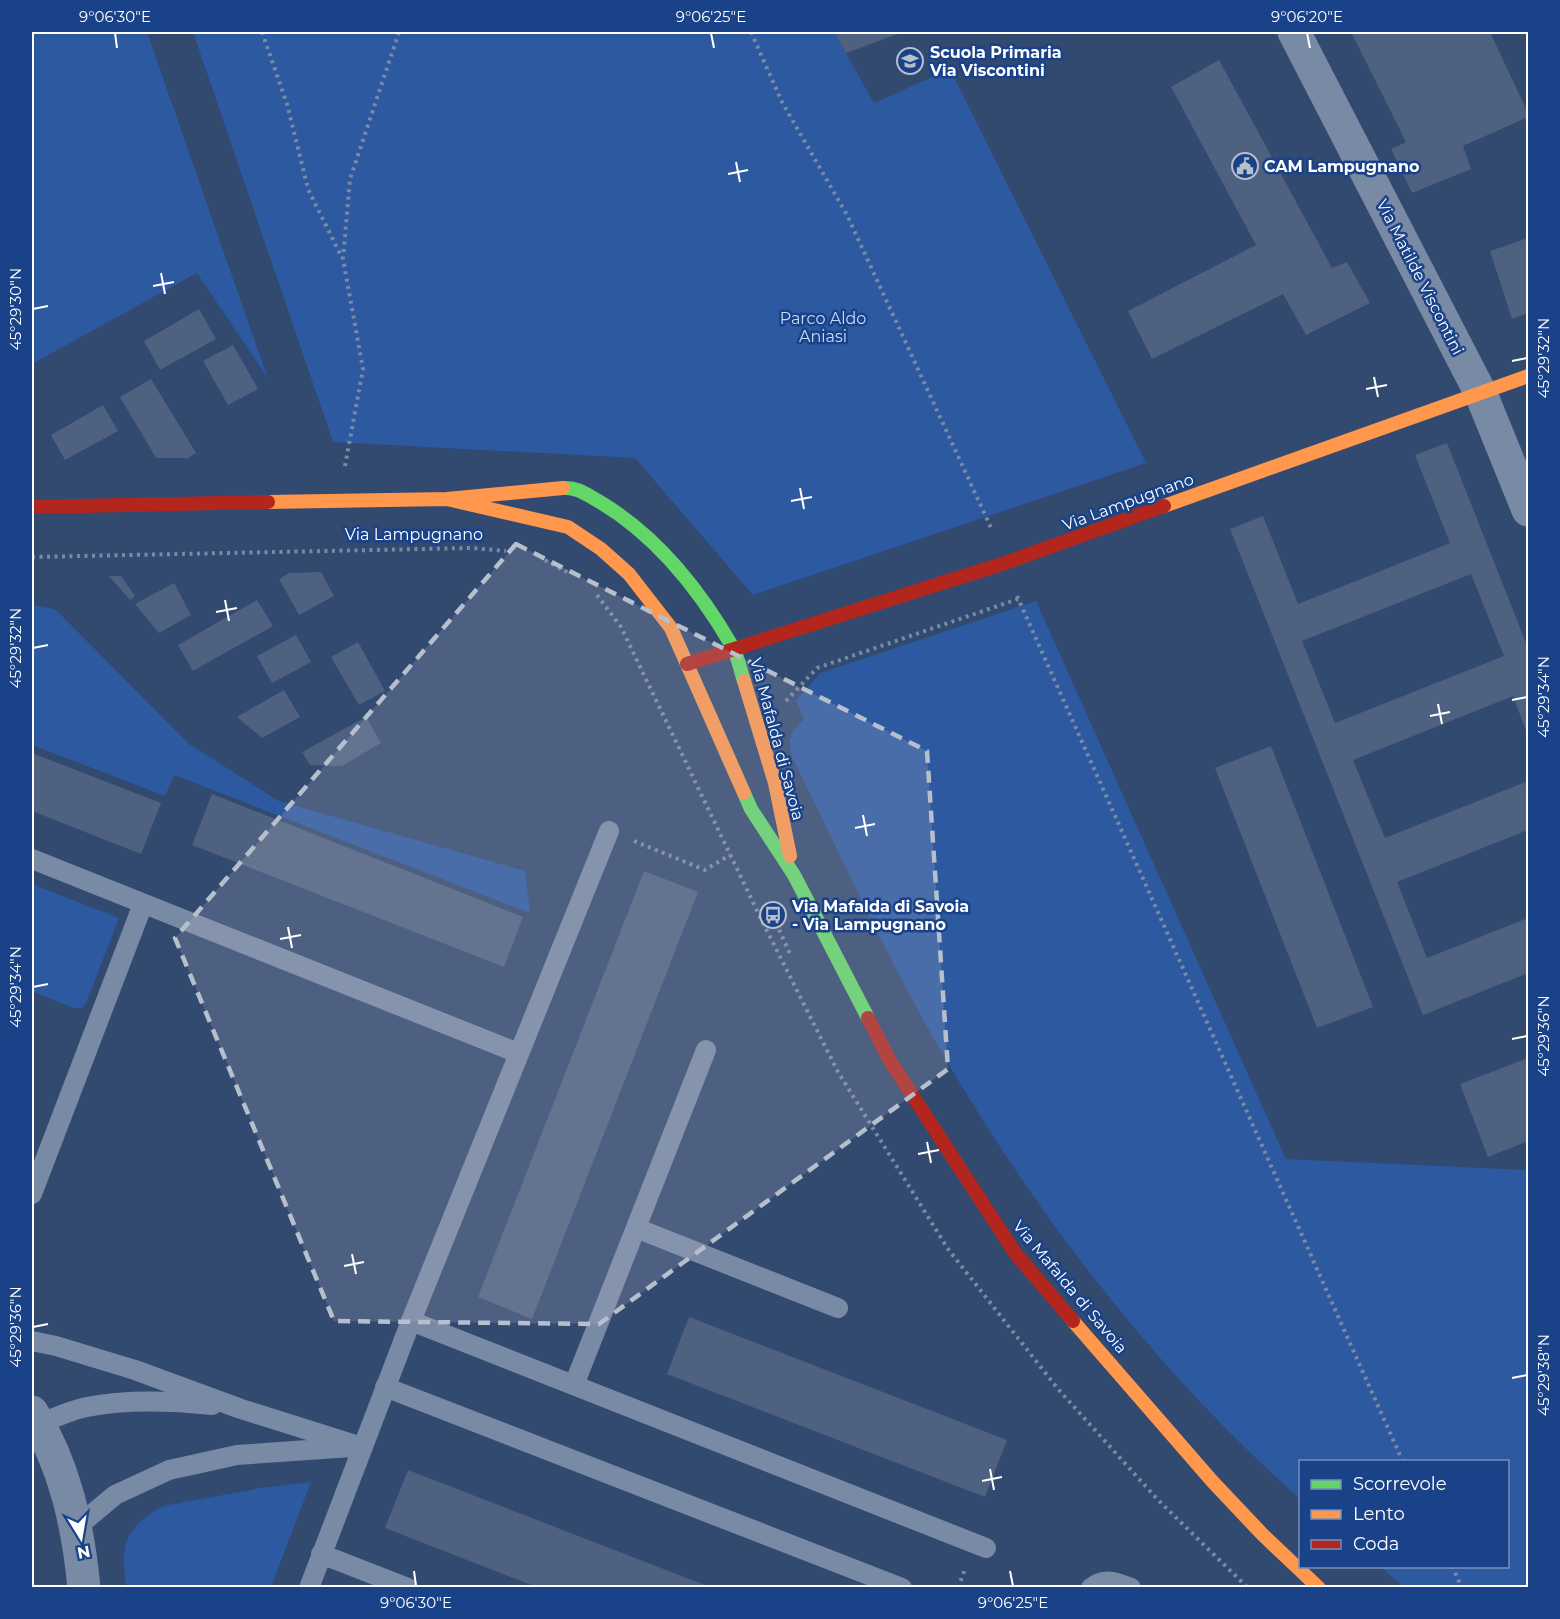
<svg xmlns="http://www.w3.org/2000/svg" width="1560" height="1619" font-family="Montserrat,sans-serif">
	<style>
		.green { fill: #2c59a0 }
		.building { fill: #4f6180; fill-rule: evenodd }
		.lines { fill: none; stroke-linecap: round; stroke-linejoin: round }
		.path { stroke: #798aa4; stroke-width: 4; stroke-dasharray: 3 4.5; stroke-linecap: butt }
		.lane { stroke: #798aa4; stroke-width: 20 }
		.street { stroke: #798aa4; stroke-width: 33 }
		.fast { stroke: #63d668; stroke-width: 14 }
		.slow { stroke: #ff974d; stroke-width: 14 }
		.jam { stroke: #b3261e; stroke-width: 14 }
		.marked { fill: #b7bfcd; fill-opacity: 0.2; stroke: #b7bfcd; stroke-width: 4.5; stroke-dasharray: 12 8; stroke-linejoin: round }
		.ticks { fill: none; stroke: #fff; stroke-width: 2 }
		.labels { text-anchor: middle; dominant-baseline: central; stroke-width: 5; stroke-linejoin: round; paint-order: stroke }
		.poi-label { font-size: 16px; font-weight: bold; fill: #fff; stroke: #194289; text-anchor: start }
		.street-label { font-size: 16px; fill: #fff; stroke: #194289 }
		.park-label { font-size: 16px; fill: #c7dbfa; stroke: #194289 }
		.neatline { fill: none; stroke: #fff; stroke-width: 2 }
		.ticks-label { font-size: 15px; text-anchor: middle; fill: #fff }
	</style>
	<rect width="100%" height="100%" fill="#324970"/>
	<!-- green -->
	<path class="green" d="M32,32H147L268,379L197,273L32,364Z
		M193,32H834L874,103L950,69L1146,463L753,595L635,458L333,442Z
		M1036,601L1286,1159L1528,1170V1587H1404L1380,1567L1508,1566V1462H1300V1499C1155,1370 1035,1214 938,1046C884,953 840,853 792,757C787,738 790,732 804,720L796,701L820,673Z
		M32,605L55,609L189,744L279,801L525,871L530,913L174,775L165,796L32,745Z
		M32,884L119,918L86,1003L82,1008H73L32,991Z
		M311,1482L271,1587H126C121,1544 123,1529 163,1506L261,1488Z"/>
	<!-- building -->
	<path class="building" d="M834,32H903L846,53Z
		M1351,32H1490L1528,113V117L1463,146L1471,169L1412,193L1391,149L1406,142Z
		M1219,60L1332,268L1347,262L1370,303L1306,335L1283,294L1152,359L1128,311L1256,245L1171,87Z
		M1528,238V313L1512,319L1490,251Z
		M199,309L216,339L160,370L144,341Z
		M233,345L258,389L228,405L203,361Z
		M151,379L196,453L188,458H156L120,397Z
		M103,405L118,431L65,460L51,435Z
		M1447,443L1528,648V736L1513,696L1353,760L1385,838L1528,781V830L1397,882L1427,958L1528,918V973L1423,1015L1230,529L1263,516L1298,604L1371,575L1450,543L1415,455ZM1471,574L1504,656L1335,723L1302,641Z
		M321,572L334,596L299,615L279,579L289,573Z
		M109,576H121L135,596L130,600Z
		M174,583L191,615L159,633L135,604Z
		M257,600L273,626L193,671L178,645Z
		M296,635L311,662L272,683L257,656Z
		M358,642L385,691L359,705L331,657Z
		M284,690L300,717L262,738L237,717Z
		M366,717L381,743L342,766L310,765L302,752Z
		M1271,746L1373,1007L1317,1028L1215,768Z
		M32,753L161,803L141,854L32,811Z
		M212,794L523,917L504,967L192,845Z
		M644,871L698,892L532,1319L478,1297Z
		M1528,1058V1141L1488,1157L1460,1084Z
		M689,1317L1007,1440L985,1497L667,1374Z
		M408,1470L710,1587V1588H539L385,1528Z"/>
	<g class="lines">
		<!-- path -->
		<path class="path" d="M262,32L287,104L308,189L342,258
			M751,32L782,102L847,215L992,530
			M345,466L363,369L343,259L350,179L399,32
			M32,557L470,548L506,551
			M545,560L567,572
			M597,595L621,627L760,917L838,1072L948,1249L1058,1389L1158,1500L1248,1588
			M1017,596L1403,1462
			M786,701L817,668L1018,599
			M634,841L705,870L730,855
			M773,916L790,954
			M1452,1566L1462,1588
			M958,1588L965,1569"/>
		<!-- lane -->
		<path class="lane" d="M32,859L518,1053
			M32,1194L143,904
			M636,1228L838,1308
			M411,1321L986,1548
			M32,1341L56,1346L135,1370L241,1409L362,1447
			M574,1385L706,1050
			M385,1387L902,1588
			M39,1424C54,1418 71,1410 87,1407C127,1399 172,1401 212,1405
			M77,1527L115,1495L169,1470L237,1455L352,1447
			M321,1554L408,1588
			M309,1588L411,1321L609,831
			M1091,1588C1104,1577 1117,1582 1131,1588"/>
		<!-- street -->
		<path class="street" d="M1294,32L1481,394L1528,510
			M32,1412C65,1466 78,1525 84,1588"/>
		<!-- fast -->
		<path class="fast" d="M563,488C578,487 587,495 600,502C657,536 699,589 732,646C738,656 740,669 744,681
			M744,793L751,809L794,875L868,1018"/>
		<!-- slow -->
		<path class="slow" d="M447,499L568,527L601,549L629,574L671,628L744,793
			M268,502L447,499L563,488
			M1164,506L1528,376
			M744,681L775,783L790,856
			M1073,1321L1212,1481L1263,1535L1319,1588"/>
		<!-- jam -->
		<path class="jam" d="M32,507L268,502
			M687,664L1005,563L1164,506
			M868,1018L890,1061L1015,1253L1073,1321"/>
	</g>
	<!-- marked area -->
	<path class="marked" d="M516,544L927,751L948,1069L599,1324L334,1321L175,938Z"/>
	<!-- ticks -->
	<path class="ticks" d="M115,33L117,48M711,33L714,48M1307,33L1310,48M736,162L740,182M728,174L748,170M161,273L165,294M153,286L174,282M33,309L48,306M1512,361L1527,358M1374,377L1378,397M1366,389L1387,385M800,488L804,509M791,501L812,497M225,600L229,621M216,612L237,608M33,648L48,645M1512,700L1527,697M1438,704L1442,724M1430,716L1450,712M863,815L867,836M855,828L875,824M288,927L292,948M280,939L301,935M33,987L48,984M1512,1039L1527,1036M927,1142L931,1163M918,1154L939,1150M352,1254L356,1274M344,1266L364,1262M33,1327L48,1324M1512,1378L1527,1375M990,1469L994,1490M982,1481L1002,1477M414,1571L416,1586M1010,1571L1013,1586"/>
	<!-- icons -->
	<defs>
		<symbol id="school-ring" viewBox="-11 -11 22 22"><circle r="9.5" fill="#194289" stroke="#b7bfcd" stroke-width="1.5"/><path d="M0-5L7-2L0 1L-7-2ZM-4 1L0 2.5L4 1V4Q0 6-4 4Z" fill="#b7bfcd"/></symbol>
		<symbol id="civic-ring" viewBox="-11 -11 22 22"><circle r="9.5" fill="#194289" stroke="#b7bfcd" stroke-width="1.5"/><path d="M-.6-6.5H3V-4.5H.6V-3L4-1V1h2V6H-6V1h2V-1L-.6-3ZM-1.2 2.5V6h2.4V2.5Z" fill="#b7bfcd"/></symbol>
		<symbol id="bus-ring" viewBox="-11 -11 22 22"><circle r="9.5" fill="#194289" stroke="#b7bfcd" stroke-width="1.5"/><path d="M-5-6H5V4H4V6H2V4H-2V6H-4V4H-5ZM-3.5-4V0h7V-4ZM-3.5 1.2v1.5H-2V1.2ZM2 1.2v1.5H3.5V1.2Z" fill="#b7bfcd"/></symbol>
	</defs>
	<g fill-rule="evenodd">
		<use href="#school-ring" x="895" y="46" width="30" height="30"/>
		<use href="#civic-ring" x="1230" y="151" width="30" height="30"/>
		<use href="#bus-ring" x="758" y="900" width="30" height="30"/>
	</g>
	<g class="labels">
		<!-- poi labels -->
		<g class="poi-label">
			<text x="930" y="52">Scuola Primaria<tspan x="930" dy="18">Via Viscontini</tspan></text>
			<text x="1264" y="166">CAM Lampugnano</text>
			<text x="792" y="906">Via Mafalda di Savoia<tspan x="792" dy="18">- Via Lampugnano</tspan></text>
		</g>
		<!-- street labels -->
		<g class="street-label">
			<text transform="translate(1420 277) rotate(63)">Via Matilde Viscontini</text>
			<text transform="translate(1128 502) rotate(-20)">Via Lampugnano</text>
			<text x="414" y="534">Via Lampugnano</text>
			<text transform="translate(777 739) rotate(75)">Via Mafalda di Savoia</text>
			<text transform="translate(1070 1287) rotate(50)">Via Mafalda di Savoia</text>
		</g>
		<!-- park labels -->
		<g class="park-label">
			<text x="823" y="318">Parco Aldo<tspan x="823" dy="18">Aniasi</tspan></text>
		</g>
	</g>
	<!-- border -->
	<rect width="1560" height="1619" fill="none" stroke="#194289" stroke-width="66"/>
	<!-- legend -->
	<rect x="1299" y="1460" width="210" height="108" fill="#194289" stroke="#758eb8" stroke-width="1.5"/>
	<rect x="1311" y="1480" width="30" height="9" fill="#63d668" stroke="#758eb8" stroke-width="1.5"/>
	<text x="1353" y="1490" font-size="18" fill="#ffffff">Scorrevole</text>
	<rect x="1311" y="1510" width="30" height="9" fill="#ff974d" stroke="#758eb8" stroke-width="1.5"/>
	<text x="1353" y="1520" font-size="18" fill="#ffffff">Lento</text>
	<rect x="1311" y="1540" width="30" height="9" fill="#b3261e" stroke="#758eb8" stroke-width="1.5"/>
	<text x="1353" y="1550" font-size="18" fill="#ffffff">Coda</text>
	<!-- north arrow -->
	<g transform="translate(81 1538) rotate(169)" stroke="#194289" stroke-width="4.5" paint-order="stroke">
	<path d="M0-4.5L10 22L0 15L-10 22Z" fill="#ffffff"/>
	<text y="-9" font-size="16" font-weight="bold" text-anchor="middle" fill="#ffffff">N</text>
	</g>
	<rect x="33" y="33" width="1494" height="1553" class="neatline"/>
	<g class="ticks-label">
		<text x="115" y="22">9°06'30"E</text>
		<text x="711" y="22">9°06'25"E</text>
		<text x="1307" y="22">9°06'20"E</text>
		<text transform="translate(16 309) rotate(-90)" y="5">45°29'30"N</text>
		<text transform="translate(1544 358) rotate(-90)" y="5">45°29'32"N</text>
		<text transform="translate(16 648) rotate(-90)" y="5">45°29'32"N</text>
		<text transform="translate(1544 697) rotate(-90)" y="5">45°29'34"N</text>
		<text transform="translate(16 987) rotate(-90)" y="5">45°29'34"N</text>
		<text transform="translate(1544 1036) rotate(-90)" y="5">45°29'36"N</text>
		<text transform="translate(16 1327) rotate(-90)" y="5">45°29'36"N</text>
		<text transform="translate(1544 1375) rotate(-90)" y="5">45°29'38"N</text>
		<text x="416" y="1608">9°06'30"E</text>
		<text x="1013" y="1608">9°06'25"E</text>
	</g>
</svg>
